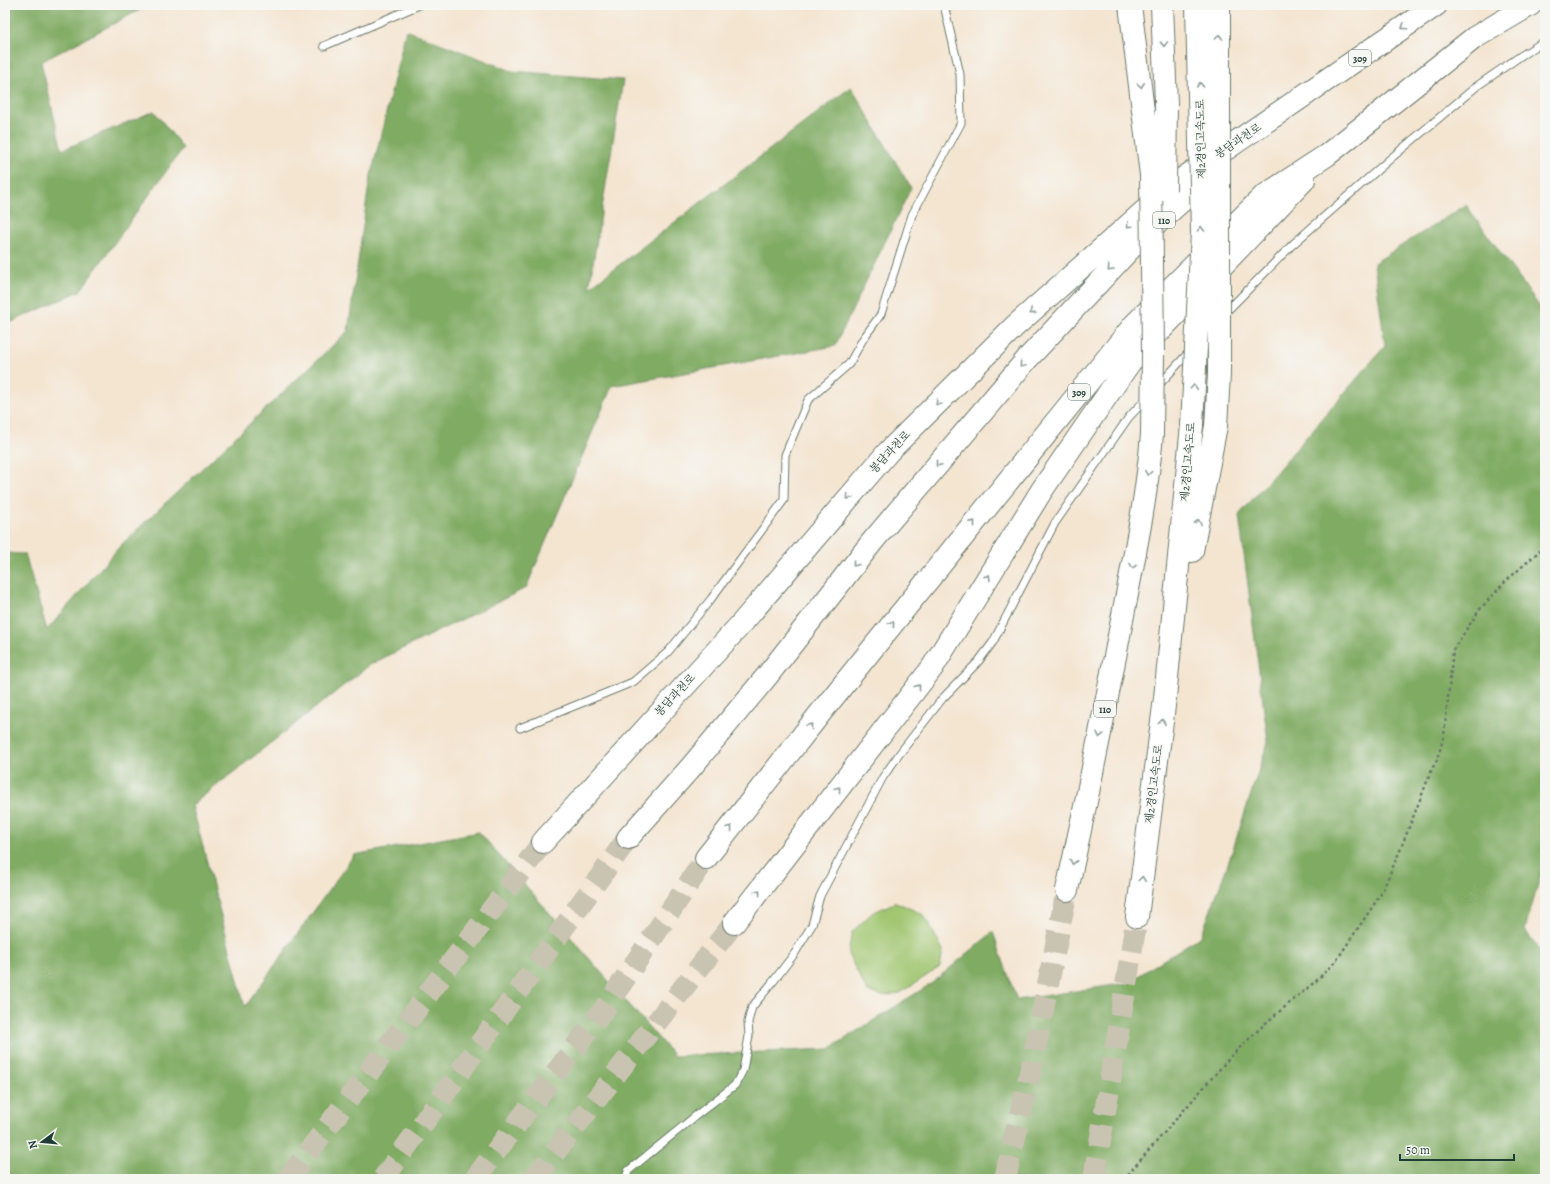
<svg xmlns="http://www.w3.org/2000/svg" width="1550" height="1184" font-family="Alegreya,'Noto Serif KR',serif">
	<style>
		.green { fill: #a1c671; stroke: #608252 }
		.forest { fill: #80ab63; stroke: #50744c }
		.lines { fill: none; stroke-linecap: round; stroke-linejoin: round }
		.highway-tunnel { stroke: #c9c3b2; stroke-width: 22; stroke-dasharray: 22 11; stroke-linecap: butt }
		.lane-casing { stroke: #6a786b; stroke-width: 9 }
		.highway-casing { stroke: #6a786b; stroke-width: 24 }
		.path { stroke: #6a786b; stroke-width: 2.5; stroke-dasharray: 3 3; stroke-linecap: butt }
		.lane { stroke: #fff; stroke-width: 7 }
		.highway { stroke: #fff; stroke-width: 22 }
		.highway-bridge-casing { stroke: #6a786b; stroke-width: 24; stroke-linecap: butt }
		.highway-bridge { stroke: #fff; stroke-width: 22 }
		.oneway { stroke: #8f9e9a }
		.labels { text-anchor: middle; dominant-baseline: central; stroke-width: 3; stroke-linejoin: round; paint-order: stroke }
		.shield { fill: #f6f6f2; stroke: #60746d; stroke-width: 1 }
		.shield-label { font-size: 10px; font-weight: bold; fill: #1f3d34 }
		.street-label { font-size: 11px; fill: #1f3d34; stroke: #f6f6f2 }
	</style>
	<rect width="100%" height="100%" fill="#f6f6f2"/>
	<filter id="ink" filterUnits="userSpaceOnUse"><feTurbulence type="fractalNoise" baseFrequency=".025" numOctaves="2"/><feDisplacementMap in="SourceGraphic" scale="8" xChannelSelector="R" yChannelSelector="G"/><feConvolveMatrix kernelMatrix="1 2 1 2 8 2 1 2 1" color-interpolation-filters="sRGB"/></filter>
	<filter id="wash" filterUnits="userSpaceOnUse"><feTurbulence type="fractalNoise" baseFrequency=".012" numOctaves="4" result="noise"/><feDisplacementMap in="SourceGraphic" scale="16" xChannelSelector="R" yChannelSelector="G"/><feGaussianBlur stdDeviation="0.9" result="paint"/><feColorMatrix in="noise" values="0 0 0 0 0 0 0 0 0 0 0 0 0 0 0 0 0 1.4 0 .05"/><feComposite in="paint" operator="in"/></filter>
	<g filter="url(#wash)">
		<rect width="100%" height="100%" fill="#f4e5d1"/>
		<!-- green -->
		<path class="green" d="M896,902L924,915L943,950L940,967L900,993L882,996L867,991L848,954L852,932L872,913Z"/>
		<!-- forest -->
		<path class="forest" d="M5,5H149L41,62L62,150L154,111L183,148L80,291L5,325Z
			M406,30L512,71L623,80L589,288L851,87L911,188L835,346L612,386L526,588L371,664L192,805L245,1007L354,855L479,832L674,1056L829,1049L932,983L993,932L1017,1000L1127,983L1201,936L1229,861L1268,742L1239,515L1385,346L1374,263L1466,205L1545,314V860L1525,930L1545,957V1179H5V553L25,554L47,630L121,545L348,331L369,184Z"/>
	</g>
	<g filter="url(#ink)">
		<g class="lines">
			<!-- highway-tunnel -->
			<path class="highway-tunnel" d="M288,1179L543,842
				M383,1179L628,838
				M475,1179L605,1008L706,858
				M534,1179L734,923
				M1005,1179L1032,1064L1067,890
				M1094,1179L1137,917"/>
			<defs>
				<path id="lane" d="M324,46L419,5
					M1224,314L1292,245L1390,159L1477,86L1522,55L1545,41
					M1158,386L1190,351
					M520,728L633,682L668,652L711,599L784,500L785,455L808,400L849,364L863,339L881,314L912,215L961,123L960,74L944,5
					M626,1179L628,1171L698,1114L735,1085L743,1070L749,1036L748,1022L752,1007L772,983L795,953L812,925L820,896L883,777L900,753L942,699L978,662L993,642L1055,523L1129,417L1147,398"/>
				<path id="highway" d="M1192,551L1216,426
					M628,838L692,766L767,676L872,542L1028,358L1141,237L1212,174
					M543,842L742,623L888,452L1015,326L1175,184L1436,5
					M706,858L822,711L1135,324L1264,196L1327,155L1474,38L1530,5
					M1067,890C1087,800 1105,710 1122,620C1134,558 1147,497 1152,434
					M1137,917L1165,698L1192,425
					M734,923L932,668L1042,490L1130,362L1304,180"/>
			</defs>
			<!-- lane casing -->
			<use href="#lane" class="lane-casing"/>
			<!-- highway casing -->
			<use href="#highway" class="highway-casing"/>
			<!-- path -->
			<path class="path" d="M1124,1179L1231,1056L1268,1021L1316,981L1336,961L1381,894L1399,853L1432,769L1437,760L1444,736L1453,650L1480,609L1506,581L1545,546"/>
			<!-- lane -->
			<use href="#lane" class="lane"/>
			<!-- highway -->
			<use href="#highway" class="highway"/>
			<defs>
				<path id="highway-bridge" d="M1130,5L1151,175L1153,352L1152,434
					M1162,5L1166,104L1165,190
					M1192,425L1202,233L1197,5
					M1216,426L1219,374V5"/>
			</defs>
			<!-- highway-bridge casing -->
			<use href="#highway-bridge" class="highway-bridge-casing"/>
			<!-- highway-bridge -->
			<use href="#highway-bridge" class="highway-bridge"/>
		</g>
		<!-- one-way arrows -->
		<defs><path id="oneway-chevron" d="M-2-3.5L2.5 0L-2 3.5" fill="none" stroke-width="1.6" stroke-linecap="round" stroke-linejoin="round"/></defs>
		<g class="oneway">
			<use href="#oneway-chevron" transform="translate(1404 27) rotate(146)"/>
			<use href="#oneway-chevron" transform="translate(1219 37) rotate(-90)"/>
			<use href="#oneway-chevron" transform="translate(1164 44) rotate(88)"/>
			<use href="#oneway-chevron" transform="translate(1141 85) rotate(83)"/>
			<use href="#oneway-chevron" transform="translate(1200 85) rotate(-92)"/>
			<use href="#oneway-chevron" transform="translate(1129 225) rotate(138)"/>
			<use href="#oneway-chevron" transform="translate(1201 229) rotate(-90)"/>
			<use href="#oneway-chevron" transform="translate(1110 269) rotate(133)"/>
			<use href="#oneway-chevron" transform="translate(1032 312) rotate(138)"/>
			<use href="#oneway-chevron" transform="translate(1022 365) rotate(130)"/>
			<use href="#oneway-chevron" transform="translate(1194 387) rotate(-87)"/>
			<use href="#oneway-chevron" transform="translate(938 403) rotate(135)"/>
			<use href="#oneway-chevron" transform="translate(938 464) rotate(130)"/>
			<use href="#oneway-chevron" transform="translate(1148 473) rotate(98)"/>
			<use href="#oneway-chevron" transform="translate(849 497) rotate(131)"/>
			<use href="#oneway-chevron" transform="translate(1198 522) rotate(-79)"/>
			<use href="#oneway-chevron" transform="translate(973 523) rotate(-51)"/>
			<use href="#oneway-chevron" transform="translate(855 564) rotate(128)"/>
			<use href="#oneway-chevron" transform="translate(1133 566) rotate(101)"/>
			<use href="#oneway-chevron" transform="translate(988 577) rotate(-58)"/>
			<use href="#oneway-chevron" transform="translate(892 624) rotate(-51)"/>
			<use href="#oneway-chevron" transform="translate(918 687) rotate(-52)"/>
			<use href="#oneway-chevron" transform="translate(1162 722) rotate(-83)"/>
			<use href="#oneway-chevron" transform="translate(810 726) rotate(-52)"/>
			<use href="#oneway-chevron" transform="translate(1100 735) rotate(102)"/>
			<use href="#oneway-chevron" transform="translate(838 789) rotate(-52)"/>
			<use href="#oneway-chevron" transform="translate(730 828) rotate(-52)"/>
			<use href="#oneway-chevron" transform="translate(1073 862) rotate(102)"/>
			<use href="#oneway-chevron" transform="translate(1142 879) rotate(-83)"/>
			<use href="#oneway-chevron" transform="translate(758 892) rotate(-52)"/>
		</g>
	</g>
	<g class="labels">
		<!-- shield labels -->
		<g class="shield">
			<rect x="1349" y="50" width="22" height="16" rx="3"/>
			<rect x="1153" y="212" width="22" height="16" rx="3"/>
			<rect x="1068" y="384" width="22" height="16" rx="3"/>
			<rect x="1094" y="701" width="22" height="16" rx="3"/>
		</g>
		<g class="shield-label">
			<text x="1360" y="58">309</text>
			<text x="1164" y="220">110</text>
			<text x="1079" y="392">309</text>
			<text x="1105" y="709">110</text>
		</g>
		<!-- street labels -->
		<g class="street-label">
			<text transform="translate(1201 139) rotate(-91)">제2경인고속도로</text>
			<text transform="translate(1238 141) rotate(-34)">봉담과천로</text>
			<text transform="translate(890 452) rotate(-47)">봉담과천로</text>
			<text transform="translate(1188 462) rotate(-85)">제2경인고속도로</text>
			<text transform="translate(675 695) rotate(-47)">봉담과천로</text>
			<text transform="translate(1154 784) rotate(-83)">제2경인고속도로</text>
		</g>
	</g>
	<!-- margin -->
	<rect width="1550" height="1184" fill="none" stroke="#f6f6f2" stroke-width="20"/>
	<!-- north arrow -->
	<g transform="translate(42 1142) rotate(254)" stroke="#f6f6f2" stroke-width="3" paint-order="stroke">
	<path d="M0-3L7 15L0 10L-7 15Z" fill="#1f3d34"/>
	<text y="-6" font-size="11" font-weight="bold" text-anchor="middle" fill="#1f3d34">N</text>
	</g>
	<!-- scale -->
	<path d="M1400 1154v6h114v-6" fill="none" stroke="#1f3d34" stroke-width="2"/>
	<text x="1406" y="1154" font-size="12" fill="#1f3d34" stroke="#f6f6f2" stroke-width="3" paint-order="stroke">50 m</text>
</svg>
